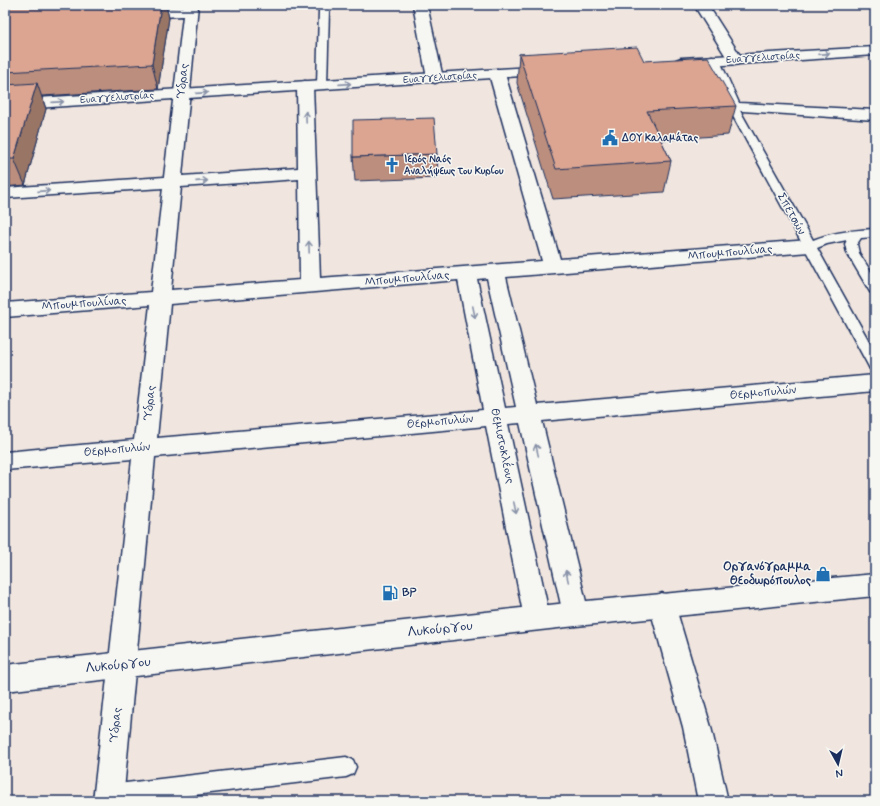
<svg xmlns="http://www.w3.org/2000/svg" width="880" height="806" font-family="Mynerve,sans-serif">
	<style>
		.lines { fill: none; stroke-linecap: round; stroke-linejoin: round }
		.service-casing { stroke: #1b2f5e; stroke-width: 3 }
		.minor-casing { stroke: #1b2f5e; stroke-width: 3 }
		.tertiary-casing { stroke: #1b2f5e; stroke-width: 3 }
		.secondary-casing { stroke: #1b2f5e; stroke-width: 3 }
		.service { fill: #f6f6f2; fill-rule: evenodd }
		.minor { fill: #f6f6f2; fill-rule: evenodd }
		.tertiary { fill: #f6f6f2; fill-rule: evenodd }
		.secondary { fill: #f6f6f2; fill-rule: evenodd }
		.wall { fill: #bc8e7d; stroke: #1b2f5e }
		.shaded-wall { fill: #997466; stroke: #1b2f5e }
		.building { fill: #dba591; stroke: #1b2f5e }
		.oneway { stroke: #8892a8 }
		.labels { text-anchor: middle; dominant-baseline: central; stroke-width: 3; stroke-linejoin: round; paint-order: stroke }
		.far-street-label { font-size: 10px; fill: #1b2f5e; stroke: #f6f6f2 }
		.far-poi-label { font-size: 10px; font-weight: bold; fill: #1b2f5e; stroke: #f6f6f2; text-anchor: start }
		.street-label { font-size: 12px; fill: #1b2f5e; stroke: #f6f6f2 }
		.poi-label { font-size: 12px; font-weight: bold; fill: #1b2f5e; stroke: #f6f6f2; text-anchor: end }
		.near-street-label { font-size: 14px; fill: #1b2f5e; stroke: #f6f6f2 }
	</style>
	<rect width="100%" height="100%" fill="#f1e6df"/>
	<filter id="ink" filterUnits="userSpaceOnUse"><feTurbulence type="fractalNoise" baseFrequency=".025" numOctaves="2"/><feDisplacementMap in="SourceGraphic" scale="8" xChannelSelector="R" yChannelSelector="G"/><feConvolveMatrix kernelMatrix="1 2 1 2 8 2 1 2 1" color-interpolation-filters="sRGB"/></filter>
	<g filter="url(#ink)">
		<g class="lines">
			<defs>
				<path id="service" d="M324,7L329,10L327,85L322,88L317,85L319,10Z
					M733,104L738,107L813,240C832,232 854,230 875,229V237L861,238L857,244L859,253L875,278V294L870,292L847,253L845,244L847,240L827,244L817,248L875,352V370L870,369L868,365L728,107Z
					M346,757L353,760L356,767L353,774L346,777L144,801H101L99,795L102,788L109,785Z"/>
				<path id="minor" d="M184,5H198L182,176L298,168L297,86L299,83L305,81L311,83L313,86L320,278L542,261L489,74L492,71L497,69L502,71L505,74L560,259L809,240L816,242L818,246L816,250L809,252L506,277L537,405L875,375V391L542,421L589,614L585,622L576,626L567,622L563,614L520,423L508,424L550,618L546,626L537,630L528,626L524,618L486,426L155,457L123,801H93L132,459L5,470V452L134,440L150,305L5,317V303L151,292L163,188L5,198V188L164,177L183,16L138,18L133,17L131,14L133,11L138,10L184,7ZM299,179L300,280L171,290L181,187ZM487,278L516,407L505,408L477,279ZM458,280L483,410L157,438L170,304Z
					M413,5H427L443,78L440,81L435,83L430,81L427,78Z
					M694,5H708L743,60L740,63L735,65L730,63Z
					M712,56L717,58L720,61L739,103L875,110V120L727,110L704,61L707,58Z
					M662,593L671,597L675,605L711,727L728,801H698L683,727L649,605L653,597Z"/>
				<path id="tertiary" d="M875,47V55L681,68L676,66L673,63L676,60L681,58Z
					M547,66L552,68L555,71L552,74L5,110V100Z"/>
				<path id="secondary" d="M875,574V596L576,626L5,691V665L576,602Z"/>
			</defs>
			<!-- service casing -->
			<use href="#service" class="service-casing"/>
			<!-- minor casing -->
			<use href="#minor" class="minor-casing"/>
			<!-- tertiary casing -->
			<use href="#tertiary" class="tertiary-casing"/>
			<!-- secondary casing -->
			<use href="#secondary" class="secondary-casing"/>
			<!-- service -->
			<use href="#service" class="service"/>
			<!-- minor -->
			<use href="#minor" class="minor"/>
			<!-- tertiary -->
			<use href="#tertiary" class="tertiary"/>
			<!-- secondary -->
			<use href="#secondary" class="secondary"/>
		</g>
		<!-- wall -->
		<path class="wall" d="M5,5H174L166,6L169,18L158,89L42,96L46,109L25,185L5,187Z
			M519,54L644,61L736,106L728,135L661,140L671,161L664,192L553,199L517,83Z
			M437,154L438,178L355,181L353,157Z"/>
		<!-- shaded-wall -->
		<path class="shaded-wall" d="M161,5H166L169,18L158,89L152,64Z
			M37,83L46,109L25,185L14,159Z"/>
		<!-- building -->
		<path class="building" d="M5,5H161L152,64L5,72Z
			M637,47L644,61L708,57L736,106L647,111L671,161L556,169L519,54Z
			M37,83L14,159H5V85Z
			M434,118L437,154L353,157V120Z"/>
		<!-- one-way arrows -->
		<defs><path id="oneway-shaft" d="M-6 0H5M1.5-3L5.5 0L1.5 3" fill="none" stroke-width="1.6" stroke-linecap="round" stroke-linejoin="round"/></defs>
		<g class="oneway">
			<use href="#oneway-shaft" transform="translate(824 54) rotate(-4)"/>
			<use href="#oneway-shaft" transform="translate(345 84) rotate(-4)"/>
			<use href="#oneway-shaft" transform="translate(202 93) rotate(-4)"/>
			<use href="#oneway-shaft" transform="translate(58 102) rotate(-4)"/>
			<use href="#oneway-shaft" transform="translate(306 117) rotate(-92)"/>
			<use href="#oneway-shaft" transform="translate(202 181) rotate(-4)"/>
			<use href="#oneway-shaft" transform="translate(44 191) rotate(-4)"/>
			<use href="#oneway-shaft" transform="translate(309 247) rotate(-92)"/>
			<use href="#oneway-shaft" transform="translate(474 312) rotate(78)"/>
			<use href="#oneway-shaft" transform="translate(537 450) rotate(-103)"/>
			<use href="#oneway-shaft" transform="translate(515 508) rotate(78)"/>
			<use href="#oneway-shaft" transform="translate(567 576) rotate(-103)"/>
		</g>
	</g>
	<!-- icons -->
	<defs>
		<symbol id="civic-bare" viewBox="-9 -9 18 18"><path d="M-.6-6.5H3V-4.5H.6V-3L4-1V1h2V6H-6V1h2V-1L-.6-3ZM-1.2 2.5V6h2.4V2.5Z" fill="#1f6fb2" stroke="#f6f6f2" stroke-width="2.5" paint-order="stroke"/></symbol>
		<symbol id="church-bare" viewBox="-9 -9 18 18"><path d="M-1.2-6h2.4v3.5h3.3v2.4h-3.3V6h-2.4V-.1h-3.3v-2.4h3.3Z" fill="#1f6fb2" stroke="#f6f6f2" stroke-width="2.5" paint-order="stroke"/></symbol>
		<symbol id="shop-bare" viewBox="-9 -9 18 18"><path d="M-5-2.5h2.3a2.7 3.5 0 0 1 5.4 0H5L5.5 6h-11ZM-1.5-2.5h3a1.5 2.3 0 0 0-3 0Z" fill="#1f6fb2" stroke="#f6f6f2" stroke-width="2.5" paint-order="stroke"/></symbol>
		<symbol id="fuel-bare" viewBox="-9 -9 18 18"><path d="M-5.5-6h7V0h2V4h1.3V-2.5L3-4.5l.8-.8L6-3V5H2.5V1h-1V6h-7ZM-4.2-4.7v3.2H.2V-4.7Z" fill="#1f6fb2" stroke="#f6f6f2" stroke-width="2.5" paint-order="stroke"/></symbol>
	</defs>
	<g fill-rule="evenodd">
		<use href="#civic-bare" x="599" y="127" width="22" height="22"/>
		<use href="#church-bare" x="381" y="154" width="22" height="22"/>
		<use href="#shop-bare" x="812" y="563" width="22" height="22"/>
		<use href="#fuel-bare" x="379" y="582" width="22" height="22"/>
	</g>
	<g class="labels">
		<!-- far-street labels -->
		<g class="far-street-label">
			<text transform="translate(763 58) rotate(-4)">Ευαγγελιστρίας</text>
			<text transform="translate(440 78) rotate(-4)">Ευαγγελιστρίας</text>
			<text transform="translate(117 98) rotate(-4)">Ευαγγελιστρίας</text>
		</g>
		<!-- far-poi labels -->
		<g class="far-poi-label">
			<text x="622" y="138">ΔΟΥ Καλαμάτας</text>
			<text x="404" y="159">Ιερός Ναός<tspan x="404" dy="12">Αναλήψεως του Κυρίου</tspan></text>
		</g>
		<!-- street labels -->
		<g class="street-label">
			<text transform="translate(183 81) rotate(-84)">Ύδρας</text>
			<text transform="translate(791 214) rotate(61)">Σπετσών</text>
			<text transform="translate(730 253) rotate(-5)">Μπουμπουλίνας</text>
			<text transform="translate(407 279) rotate(-5)">Μπουμπουλίνας</text>
			<text transform="translate(84 304) rotate(-4)">Μπουμπουλίνας</text>
			<text transform="translate(763 393) rotate(-5)">Θερμοπυλών</text>
			<text transform="translate(150 403) rotate(-84)">Ύδρας</text>
			<text transform="translate(440 422) rotate(-5)">Θερμοπυλών</text>
			<text transform="translate(502 446) rotate(78)">Θεμιστοκλέους</text>
			<text transform="translate(117 450) rotate(-5)">Θερμοπυλών</text>
			<text transform="translate(116 725) rotate(-84)">Ύδρας</text>
		</g>
		<!-- poi labels -->
		<g class="poi-label">
			<text x="811" y="567">Οργανόγραμμα<tspan x="811" dy="14">Θεοδωρόπουλος</tspan></text>
			<text x="402" y="593" text-anchor="start">BP</text>
		</g>
		<!-- near-street labels -->
		<g class="near-street-label">
			<text transform="translate(440 629) rotate(-6)">Λυκούργου</text>
			<text transform="translate(118 665) rotate(-6)">Λυκούργου</text>
		</g>
	</g>
	<!-- margin -->
	<rect width="880" height="806" fill="none" stroke="#f6f6f2" stroke-width="20"/>
	<rect x="10" y="10" width="860" height="786" fill="none" stroke="#1b2f5e" stroke-width="1.5" filter="url(#ink)"/>
	<!-- north arrow -->
	<g transform="translate(838 764) rotate(172)" stroke="#f6f6f2" stroke-width="3" paint-order="stroke">
	<path d="M0-3L7 15L0 10L-7 15Z" fill="#1b2f5e"/>
	<text y="-6" font-size="11" font-weight="bold" text-anchor="middle" fill="#1b2f5e">N</text>
	</g>
</svg>
